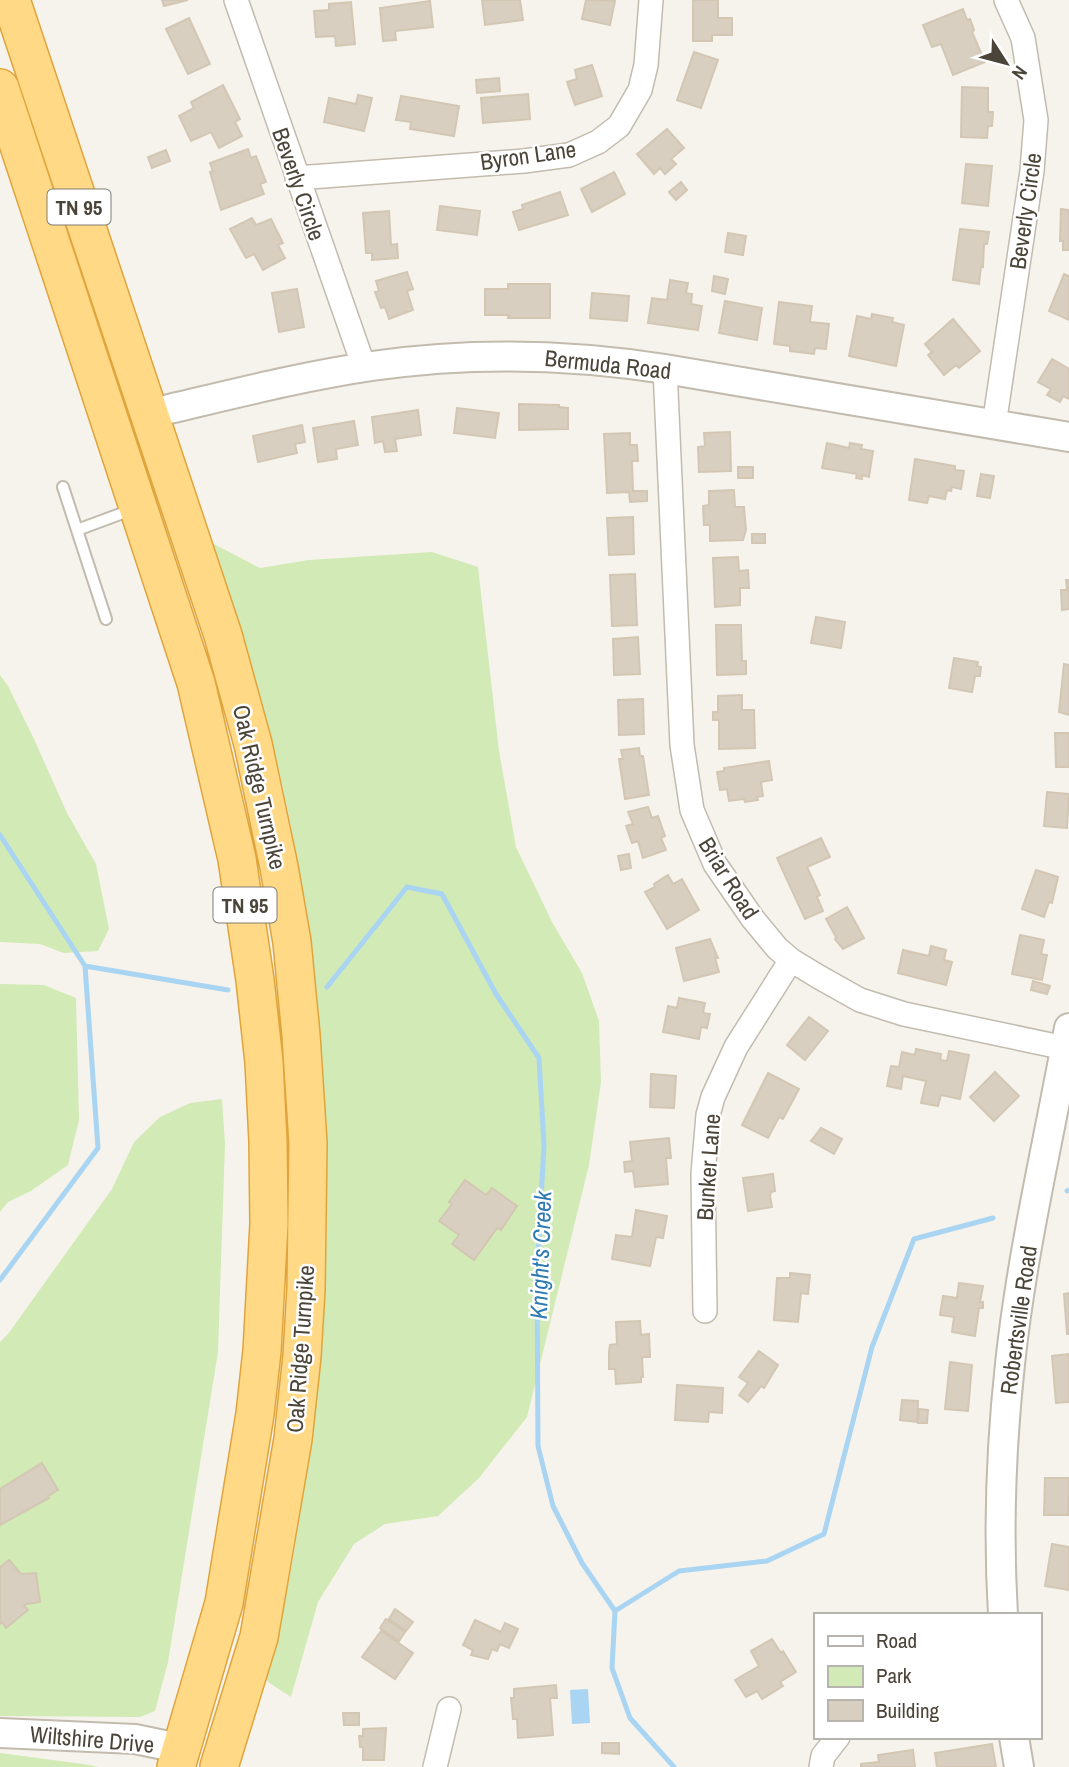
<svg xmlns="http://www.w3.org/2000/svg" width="1069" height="1767" font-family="'Archivo Narrow',sans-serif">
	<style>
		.green { fill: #d2eab5 }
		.water { fill: #a9d4f2 }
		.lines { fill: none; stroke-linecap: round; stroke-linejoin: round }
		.stream { stroke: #a9d4f2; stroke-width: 5 }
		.building { fill: #d8cfc1; stroke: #d3c7b4; stroke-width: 2 }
		.service-casing { stroke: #c2bbae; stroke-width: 14 }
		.minor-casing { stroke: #c2bbae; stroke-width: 26 }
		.tertiary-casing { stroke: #c2bbae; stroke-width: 32 }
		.trunk-casing { stroke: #e0a43c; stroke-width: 40 }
		.service { stroke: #fff; stroke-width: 10 }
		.minor { stroke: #fff; stroke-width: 23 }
		.tertiary { stroke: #fff; stroke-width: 28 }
		.trunk { stroke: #ffd985; stroke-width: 37 }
		.labels { text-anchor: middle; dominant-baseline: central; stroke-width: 5; stroke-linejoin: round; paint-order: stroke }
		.shield { fill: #fff; stroke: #817c74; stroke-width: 2 }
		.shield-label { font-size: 21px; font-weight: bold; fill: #4b4439 }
		.street-label { font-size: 23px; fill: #4b4439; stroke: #fff }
		.water-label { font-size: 24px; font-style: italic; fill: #2e7ab2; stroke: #fff }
	</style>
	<rect width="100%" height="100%" fill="#f6f3ec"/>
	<!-- green -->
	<path class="green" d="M212,543L260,568L309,560L432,552L478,567L499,751L516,847L552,922L582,973L599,1021L601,1082L589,1165L527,1417L479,1478L438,1516L385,1524L354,1544L318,1602L291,1697L268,1682L265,1675C289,1600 300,1520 310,1442C342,1199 328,951 265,714C250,656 230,599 212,543Z
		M0,675L8,686L34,739L67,813L96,864L109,929L98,951L64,953L40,944L0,942Z
		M0,984L44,985L76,998L79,1120L68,1165L31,1191L8,1202L0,1212Z
		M222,1099L225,1144L218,1352L168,1662L155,1711L140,1717L0,1716V1342L8,1334L112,1189L134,1142L160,1117L190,1103Z
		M0,1753L90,1765L98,1767H0Z"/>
	<!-- water -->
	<path class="water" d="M588,1689L590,1723L572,1724L570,1690Z"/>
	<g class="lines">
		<!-- stream -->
		<path class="stream" d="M0,835L85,966L98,1148L0,1280
			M85,966L228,990
			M327,987L407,887L442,894L496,994L539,1058L544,1145L537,1275L538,1446L553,1506L582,1563L615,1611L612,1668L630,1718L674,1767
			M1067,1191L1069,1190
			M615,1611L679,1571L767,1561L824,1534L872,1347L914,1239L993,1218"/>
	</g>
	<!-- building -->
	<path class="building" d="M162,0H188L164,6Z
		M482,0H520L523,20L485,25Z
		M586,0L615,1L610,25L582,19Z
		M693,0H718V18H732V35H712V41H693Z
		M430,1L433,27L395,31L396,40L383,41L380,8Z
		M351,2L355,44L336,46L335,36L316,37L314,11L329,10V4Z
		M963,9L967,20L970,19L974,30L972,32L985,62L953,75L941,44L932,47L923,25Z
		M189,18L210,64L188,74L166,29Z
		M694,52L718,60L701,108L677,100Z
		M592,65L602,96L575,105L567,82L577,79L575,70Z
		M499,78L500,91L477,93L476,80Z
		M223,85L240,119L235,122L242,136L219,148L211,132L191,141L179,116L194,108L191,102Z
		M962,87L988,88V112H993L992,126H988L987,138L961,137Z
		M528,94L530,119L483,123L481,98Z
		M358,95L372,98L364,131L324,122L329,98L356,104Z
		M401,96L459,106L454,136L410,129L411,122L396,120Z
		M667,129L684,148L671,159L676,164L665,174L660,168L654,174L637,154Z
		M248,149L251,158L256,156L266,182L260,184L264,194L221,210L210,172L213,171L210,163Z
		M166,150L170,161L152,168L148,157Z
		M966,164L992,166L988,206L962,203Z
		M614,172L625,194L592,212L581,189Z
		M681,182L687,190L676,200L669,192Z
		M560,192L568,215L519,230L513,212L523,209L522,205Z
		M440,206L480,211L477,235L437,230Z
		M1061,209L1069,210V250H1063V241H1060Z
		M389,211L391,245L397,244L398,258L372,260V253H366L363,213Z
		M252,218L256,225L271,219L283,243L278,245L285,258L263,270L254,254L246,258L230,229Z
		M960,229L989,232L987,244H984L983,267L981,266L979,284L953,280Z
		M728,233L746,236L743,255L725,252Z
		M407,272L413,289L407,291L413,310L389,319L385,307L381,308L375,292L379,291L376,281Z
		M1064,274L1069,276V320L1049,311Z
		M714,276L728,279L725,294L712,291Z
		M670,280L688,283L686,293L692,294L691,304L702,306L698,330L648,323L652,298L667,300Z
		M508,284H550V318H508L509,315H485V289H508Z
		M297,289L304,327L279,332L272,293Z
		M592,293L629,296L627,321L590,318Z
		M725,301L762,308L757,340L719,333Z
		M779,302L812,306L810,322L829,324L826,349L815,348L814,354L790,351V346L774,344Z
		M872,314L893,318L892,322L904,325L896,366L849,356L857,316L871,319Z
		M953,319L980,351L959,368L956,365L944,375L928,355L932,352L925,344Z
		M1052,359L1069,369V399L1063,396L1060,402L1047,395L1051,389L1038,382Z
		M519,404L559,405V407L568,408V429L519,430Z
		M457,408L499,413L495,438L454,433Z
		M418,410L421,435L395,439L397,451L385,452L383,441L375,443L372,417Z
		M354,421L358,445L336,449L337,459L318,462L313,428Z
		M302,425L305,442L295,444L297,453L258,462L253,436Z
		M730,432L731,471L699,472L698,447L705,446L704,433Z
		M630,433V445H637L638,461H632L633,491H647V501L630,502L629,492L607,493L604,434Z
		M827,443L849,448L850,443L862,445L861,449L873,451L869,477L862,475V479L856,478L857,474L822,468Z
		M915,459L955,466V470L964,471L961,489L952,487L951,491L947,490L945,499L929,496L927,503L909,500Z
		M738,467H753V478H738Z
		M981,474L994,476L990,498L977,496Z
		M734,490L735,507H744L746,530L743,540L710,541V525H704L703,506L709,505V491Z
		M633,517L634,554L609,555L607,518Z
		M752,534H765V543H752Z
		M738,557L739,571L748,570L749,588H740V605L715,607L713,558Z
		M635,574L637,625L612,626L610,575Z
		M1066,580H1069V609L1062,610L1061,590H1067Z
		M816,617L845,622L841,648L811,643Z
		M716,625H741L742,661H746V674L717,675Z
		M638,637L640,674L614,675L613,639Z
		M954,658L978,662L977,666L981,667L980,676H975L972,692L949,688Z
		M1064,664L1069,665V715L1059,712Z
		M742,695V710H754L755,748L719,749V720H713V712H718V696Z
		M643,699L644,734L619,735L618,700Z
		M1055,733H1069V767H1056Z
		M639,748L640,756H643L649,795L625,799L619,759H623L621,750Z
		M769,761L772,780L761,782L763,796L757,797L758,800L745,802L744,799L729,801L727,789L720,790L717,772L724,771V768Z
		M1047,792L1069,794L1067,828L1044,826Z
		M648,807L652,818L658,816L665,836L661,838L666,850L643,858L638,841L632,843L626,826L633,824L628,812Z
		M821,838L830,857L807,867L820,895L817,897L823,911L805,919L777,858Z
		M629,854L631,868L621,870L618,856Z
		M1036,870L1058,877L1052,903L1049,902L1044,917L1022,909Z
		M668,875L673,884L682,879L699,910L667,929L645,892L655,887L654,884Z
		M847,907L864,938L843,949L835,939L836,937L826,919Z
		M1020,935L1044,940L1041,954L1047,955L1042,980L1012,974Z
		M710,939L718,958H715L719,972L684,981L676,948Z
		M931,946L946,950L944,960L952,962L946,985L898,973L903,950L929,956Z
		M1033,981L1050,986L1047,994L1031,990Z
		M679,998L705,1003L703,1013L710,1014L707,1028L701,1027L699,1039L663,1032L668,1006L677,1008Z
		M809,1017L828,1031L805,1060L787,1045Z
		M916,1049L941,1054L940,1060L947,1061L949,1051L969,1055L960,1099L941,1095L938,1106L921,1103L926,1081L903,1076L901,1089L887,1086L891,1066L899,1067L902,1052L915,1055Z
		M995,1072L1019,1096L994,1121L970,1097Z
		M768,1073L799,1089L783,1119L779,1117L768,1138L742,1125Z
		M651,1074L676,1076L674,1108L650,1107Z
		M821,1128L842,1139L834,1154L811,1141Z
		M669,1138L671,1158H666L668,1184L635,1187L633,1171L625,1172L624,1162L632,1161L630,1142Z
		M773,1174L775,1191L771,1192L770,1196L772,1207L748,1211L743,1178Z
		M465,1180L486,1195L492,1188L517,1206L501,1230L497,1228L474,1260L452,1244L459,1235L439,1221L452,1204L449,1202Z
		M636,1210L667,1216L663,1238L656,1237L650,1266L612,1259L616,1235L632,1237Z
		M790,1273L810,1275L808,1294L801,1293L798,1322L774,1320L777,1278H790Z
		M959,1283L983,1286L980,1302H983V1308H979L975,1336L952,1332L954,1317L940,1315L943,1296L957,1298Z
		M1069,1293V1334H1067L1064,1294Z
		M640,1321L641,1335L649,1334L650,1357H642L643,1377H641V1382L616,1384L615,1369H609V1352L610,1345L617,1344L616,1322Z
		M759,1351L778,1365L764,1388L761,1386L748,1402L739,1395L748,1383L739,1377Z
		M1069,1354V1402L1056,1403L1052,1356Z
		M950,1362L972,1365L968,1411L945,1409Z
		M677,1385L723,1388L722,1413L709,1412L708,1422L675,1420Z
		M902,1400L918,1401L917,1422L900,1420Z
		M919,1409L928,1410L927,1423H918Z
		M42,1463L58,1490L48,1496L49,1498L0,1525V1489Z
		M1045,1478H1069L1068,1515H1044Z
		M1052,1544L1069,1547V1590L1045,1586Z
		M9,1560L21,1574L36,1573L40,1602L26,1604L24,1606L28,1610L6,1628L2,1622L0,1624V1567Z
		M395,1609L413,1622L406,1631L389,1619Z
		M386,1619L405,1632L399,1641L380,1628Z
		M475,1620L501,1632L505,1623L518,1629L509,1648L500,1644L497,1651L492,1649L488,1659L471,1655L473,1650L463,1645Z
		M381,1631L413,1653L395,1679L362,1657Z
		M772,1639L781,1653L783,1651L796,1672L780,1682L783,1686L762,1699L757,1691L746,1697L735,1680L759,1666L751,1651Z
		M556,1685L557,1698H550L553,1735L518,1738L517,1719H513L511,1698H514V1689Z
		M343,1713H359V1725H344Z
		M386,1728L384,1760H363V1747H360L359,1736H363V1729Z
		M602,1743H619V1754L602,1753Z
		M992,1744L996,1767H937L935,1753Z
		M913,1750L915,1767H861V1764L879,1762L878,1755Z"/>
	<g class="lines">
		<defs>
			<path id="service" d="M63,487L106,619
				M77,530L131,510"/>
			<path id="minor" d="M236,0L364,367
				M297,178L524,161L569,155L598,142L619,126L640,90L646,65L651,0
				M665,369L682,745L692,810L715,864L753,919L777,948L791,960L819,977L860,1000L904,1014L1065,1048
				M994,425L1032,171L1036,120L1023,38L1006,0
				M705,1311L703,1174L708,1115L713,1097L736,1047L791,960
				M435,1767L449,1709
				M821,1767L823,1756L838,1737"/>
			<path id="tertiary" d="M148,414C222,397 297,377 372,366C469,352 569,354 665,369L1069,437
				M1003,1615C998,1532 1001,1447 1010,1364C1022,1251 1049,1139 1069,1028
				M0,1733L135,1739L183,1749
				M1014,1737L1019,1767"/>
			<path id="trunk" d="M11,0L223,635L253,744L279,867L292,942L301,1035L308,1143L306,1289L302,1356L293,1439L259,1637L219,1767
				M0,88L196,683L237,859L255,980L264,1062L268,1141L269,1224L262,1351L255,1414L224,1603L176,1767"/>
		</defs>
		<!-- service casing -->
		<use href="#service" class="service-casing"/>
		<!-- minor casing -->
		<use href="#minor" class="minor-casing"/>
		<!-- tertiary casing -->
		<use href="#tertiary" class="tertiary-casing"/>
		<!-- trunk casing -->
		<use href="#trunk" class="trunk-casing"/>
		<!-- service -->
		<use href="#service" class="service"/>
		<!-- minor -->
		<use href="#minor" class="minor"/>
		<!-- tertiary -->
		<use href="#tertiary" class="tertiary"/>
		<!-- trunk -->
		<use href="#trunk" class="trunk"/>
	</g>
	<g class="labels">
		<!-- shield labels -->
		<g class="shield">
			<rect x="47.5" y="189.5" width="63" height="35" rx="5"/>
			<rect x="213.5" y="887.5" width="63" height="35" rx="5"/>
		</g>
		<g class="shield-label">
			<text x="79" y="207">TN 95</text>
			<text x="245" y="905">TN 95</text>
		</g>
		<!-- street labels -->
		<g class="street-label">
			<text transform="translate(528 155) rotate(-8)">Byron Lane</text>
			<text transform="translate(299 184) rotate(71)">Beverly Circle</text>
			<text transform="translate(1025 211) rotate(-82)">Beverly Circle</text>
			<text transform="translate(608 364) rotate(6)">Bermuda Road</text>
			<text transform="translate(260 787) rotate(77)">Oak Ridge Turnpike</text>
			<text transform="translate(729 878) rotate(58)">Briar Road</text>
			<text transform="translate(708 1167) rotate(-86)">Bunker Lane</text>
			<text transform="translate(1018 1320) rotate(-82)">Robertsville Road</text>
			<text transform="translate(300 1349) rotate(-86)">Oak Ridge Turnpike</text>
			<text transform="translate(92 1739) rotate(5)">Wiltshire Drive</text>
		</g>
		<!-- water labels -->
		<g class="water-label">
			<text transform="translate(540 1255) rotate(-88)">Knight's Creek</text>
		</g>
	</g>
	<!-- legend -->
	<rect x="814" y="1613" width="228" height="126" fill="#ffffff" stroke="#b7b4b0" stroke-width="2"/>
	<rect x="828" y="1636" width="35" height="10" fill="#ffffff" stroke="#b7b4b0" stroke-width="2"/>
	<text x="876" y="1648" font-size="21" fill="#4b4439">Road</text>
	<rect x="828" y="1666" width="35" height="21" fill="#d2eab5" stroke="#b7b4b0" stroke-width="2"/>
	<text x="876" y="1683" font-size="21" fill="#4b4439">Park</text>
	<rect x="828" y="1700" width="35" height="21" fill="#d8cfc1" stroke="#b7b4b0" stroke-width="2"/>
	<text x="876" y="1718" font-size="21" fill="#4b4439">Building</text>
	<!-- north arrow -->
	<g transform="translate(1006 63) rotate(126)" stroke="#ffffff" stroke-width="5" paint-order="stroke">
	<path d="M0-5L12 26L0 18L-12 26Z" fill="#4b4439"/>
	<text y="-10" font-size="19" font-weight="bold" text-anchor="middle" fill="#4b4439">N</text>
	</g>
</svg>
